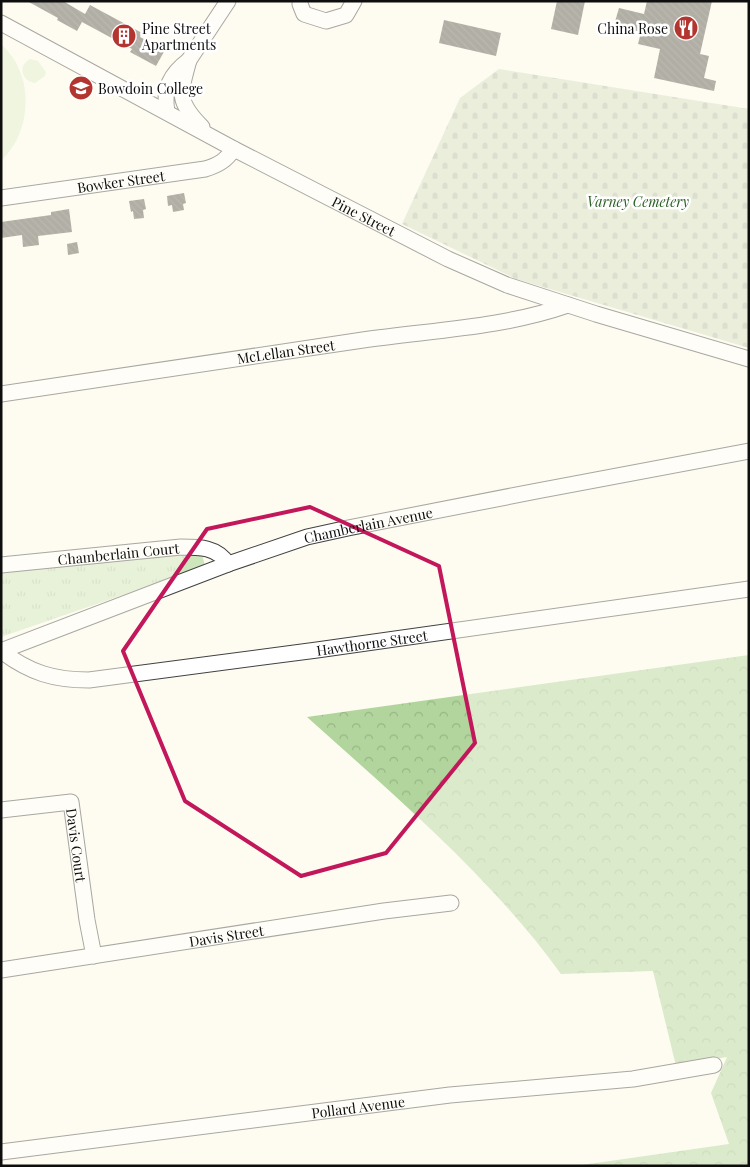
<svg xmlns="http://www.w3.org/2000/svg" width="750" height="1167" font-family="'Playfair Display',serif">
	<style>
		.forest { fill: url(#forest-crowns) }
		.cemetery { fill: url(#cemetery-stones) }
		.park { fill: url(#park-tufts) }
		.pitch { fill: #dfeecd }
		.building { fill: url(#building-back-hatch) }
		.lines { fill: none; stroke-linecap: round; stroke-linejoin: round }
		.minor-casing { stroke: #414141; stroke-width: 17 }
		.minor { stroke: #fff; stroke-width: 15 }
		.marked { fill: none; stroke: #c2185b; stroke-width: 4; stroke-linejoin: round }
		.labels { text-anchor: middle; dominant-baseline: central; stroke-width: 5; stroke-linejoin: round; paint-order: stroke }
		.poi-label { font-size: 14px; fill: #0e0e0e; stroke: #fff; text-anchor: start }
		.street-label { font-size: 14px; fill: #0e0e0e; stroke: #fff }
		.park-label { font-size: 14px; font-style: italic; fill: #2a6123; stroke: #fff }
	</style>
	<defs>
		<pattern id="forest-crowns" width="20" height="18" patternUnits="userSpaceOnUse" patternTransform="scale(1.25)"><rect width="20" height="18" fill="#b1d59c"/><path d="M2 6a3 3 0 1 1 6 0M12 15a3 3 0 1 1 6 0" fill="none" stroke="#97b685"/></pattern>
		<pattern id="cemetery-stones" width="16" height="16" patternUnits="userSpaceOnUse" patternTransform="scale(1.25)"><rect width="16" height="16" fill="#d3dec2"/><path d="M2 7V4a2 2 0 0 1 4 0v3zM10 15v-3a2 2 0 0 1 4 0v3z" fill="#b4bda6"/></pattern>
		<pattern id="park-tufts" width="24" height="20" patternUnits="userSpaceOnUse" patternTransform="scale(1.25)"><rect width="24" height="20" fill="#cee6bc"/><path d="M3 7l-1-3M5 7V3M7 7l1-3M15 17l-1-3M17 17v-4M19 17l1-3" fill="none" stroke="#b0c4a0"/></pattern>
		<pattern id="building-back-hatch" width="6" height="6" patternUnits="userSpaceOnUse" patternTransform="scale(1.25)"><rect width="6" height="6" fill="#56504b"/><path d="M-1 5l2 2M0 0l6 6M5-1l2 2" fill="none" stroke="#696561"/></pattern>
	</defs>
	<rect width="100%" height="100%" fill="#fefcf0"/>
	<!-- forest -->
	<path class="forest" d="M749,655V1166H575L729,1144L711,1093L727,1057L676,1066L653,971L561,974C490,876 397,798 307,717Z"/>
	<!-- cemetery -->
	<path class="cemetery" d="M499,69L749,109V348L516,279L402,224L460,98Z"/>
	<!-- park -->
	<path class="park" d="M179,552L202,555L205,565L204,567L1,637V571Z"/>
	<!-- pitch -->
	<path class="pitch" d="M1,44C35,74 33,131 1,161Z
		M30,59L38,61L46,72L45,76L35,83C22,81 17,66 30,59Z"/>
	<!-- building -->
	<path class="building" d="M27,1H63L85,14L90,5L142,33L140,37L165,50L156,66L130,52L132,49L82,22L77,31L57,20L58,18Z
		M557,1H585L578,35L551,29Z
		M647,1H712L700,54L709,56L704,78L716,81L714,91L654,78L660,49L638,44L641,32L614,25L619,8L644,14Z
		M444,20L501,33L496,56L439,43Z
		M184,193L186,203L183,204L184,210L173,212L172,205L168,206L167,196Z
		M144,199L146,209L143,210L144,218L134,219L133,211L131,212L129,201Z
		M69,209L72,232L38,236L39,245L23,247L22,235L1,238V222L51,215V212Z
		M77,242L79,253L68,255L67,244Z"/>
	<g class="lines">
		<defs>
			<g id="minor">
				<path d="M300,1V4L304,14L326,21L346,15L354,1"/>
				<path id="s1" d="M1,23L234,149L448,259L507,285L596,314L749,359"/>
				<path d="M189,60L228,1"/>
				<path d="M167,112C163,89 170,74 189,60C180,93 176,101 202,127"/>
				<path id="s2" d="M1,198L205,169C219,165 226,160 234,149"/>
				<path id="s3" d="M1,394C122,375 243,357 363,340C432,330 502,328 568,305"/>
				<path id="s4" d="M1,565L181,547C200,547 217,547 228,564"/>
				<path id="s5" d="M1,651L228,564L307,537L348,528L537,491L749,451"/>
				<path id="s6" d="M1,651C30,673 54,680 89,680L317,650L749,589"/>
				<path id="s7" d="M1,810L71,802L87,920L94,956"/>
				<path id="s8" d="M1,970L384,911L451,903"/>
				<path id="s9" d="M1,1152L450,1095L633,1079L714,1065"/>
			</g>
		</defs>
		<!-- minor casing -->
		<use href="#minor" class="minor-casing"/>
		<!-- minor -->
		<use href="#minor" class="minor"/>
	</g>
	<!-- marked area -->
	<path d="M0 0H750V1167H0ZM310,507L439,566L475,743L386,853L301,876L185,801L123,651L207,529Z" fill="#fefcf0" fill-opacity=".55" fill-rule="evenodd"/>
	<path class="marked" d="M310,507L439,566L475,743L386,853L301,876L185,801L123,651L207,529Z"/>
	<!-- icons -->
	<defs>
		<symbol id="restaurant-disc" viewBox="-11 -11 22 22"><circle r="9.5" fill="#b33530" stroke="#fff"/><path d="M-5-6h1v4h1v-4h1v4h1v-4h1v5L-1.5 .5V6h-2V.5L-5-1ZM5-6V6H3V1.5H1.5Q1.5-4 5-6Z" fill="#fff"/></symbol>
		<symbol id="building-disc" viewBox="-11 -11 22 22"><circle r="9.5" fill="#b33530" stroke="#fff"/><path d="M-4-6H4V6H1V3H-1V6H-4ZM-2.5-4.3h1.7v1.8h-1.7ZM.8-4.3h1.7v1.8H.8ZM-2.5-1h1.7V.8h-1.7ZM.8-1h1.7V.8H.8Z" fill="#fff"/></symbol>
		<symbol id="university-disc" viewBox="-11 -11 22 22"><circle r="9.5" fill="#b33530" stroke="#fff"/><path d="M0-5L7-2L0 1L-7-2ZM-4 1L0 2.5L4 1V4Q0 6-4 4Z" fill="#fff"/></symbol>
	</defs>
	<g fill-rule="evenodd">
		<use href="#restaurant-disc" x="672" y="14" width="28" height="28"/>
		<use href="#building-disc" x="110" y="22" width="28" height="28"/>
		<use href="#university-disc" x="67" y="74" width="28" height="28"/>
	</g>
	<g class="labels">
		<!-- poi labels -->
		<g class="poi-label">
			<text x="142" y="28">Pine Street<tspan x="142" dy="16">Apartments</tspan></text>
			<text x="668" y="28" text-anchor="end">China Rose</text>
			<text x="98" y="88">Bowdoin College</text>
		</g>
		<!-- street labels -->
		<g class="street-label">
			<text stroke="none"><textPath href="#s2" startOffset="121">Bowker Street</textPath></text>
			<text stroke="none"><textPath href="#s1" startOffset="411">Pine Street</textPath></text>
			<text stroke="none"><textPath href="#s3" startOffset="288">McLellan Street</textPath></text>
			<text stroke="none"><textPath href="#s5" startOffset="389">Chamberlain Avenue</textPath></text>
			<text stroke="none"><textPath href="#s4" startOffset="118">Chamberlain Court</textPath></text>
			<text stroke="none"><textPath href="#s6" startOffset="380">Hawthorne Street</textPath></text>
			<text stroke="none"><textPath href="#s7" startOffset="114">Davis Court</textPath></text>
			<text stroke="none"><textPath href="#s8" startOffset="228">Davis Street</textPath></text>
			<text stroke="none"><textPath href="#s9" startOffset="360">Pollard Avenue</textPath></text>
		</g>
		<!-- park labels -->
		<g class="park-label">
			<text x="638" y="201">Varney Cemetery</text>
		</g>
	</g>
	<!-- border -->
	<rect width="750" height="1167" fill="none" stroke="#0e0e0e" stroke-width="5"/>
</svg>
